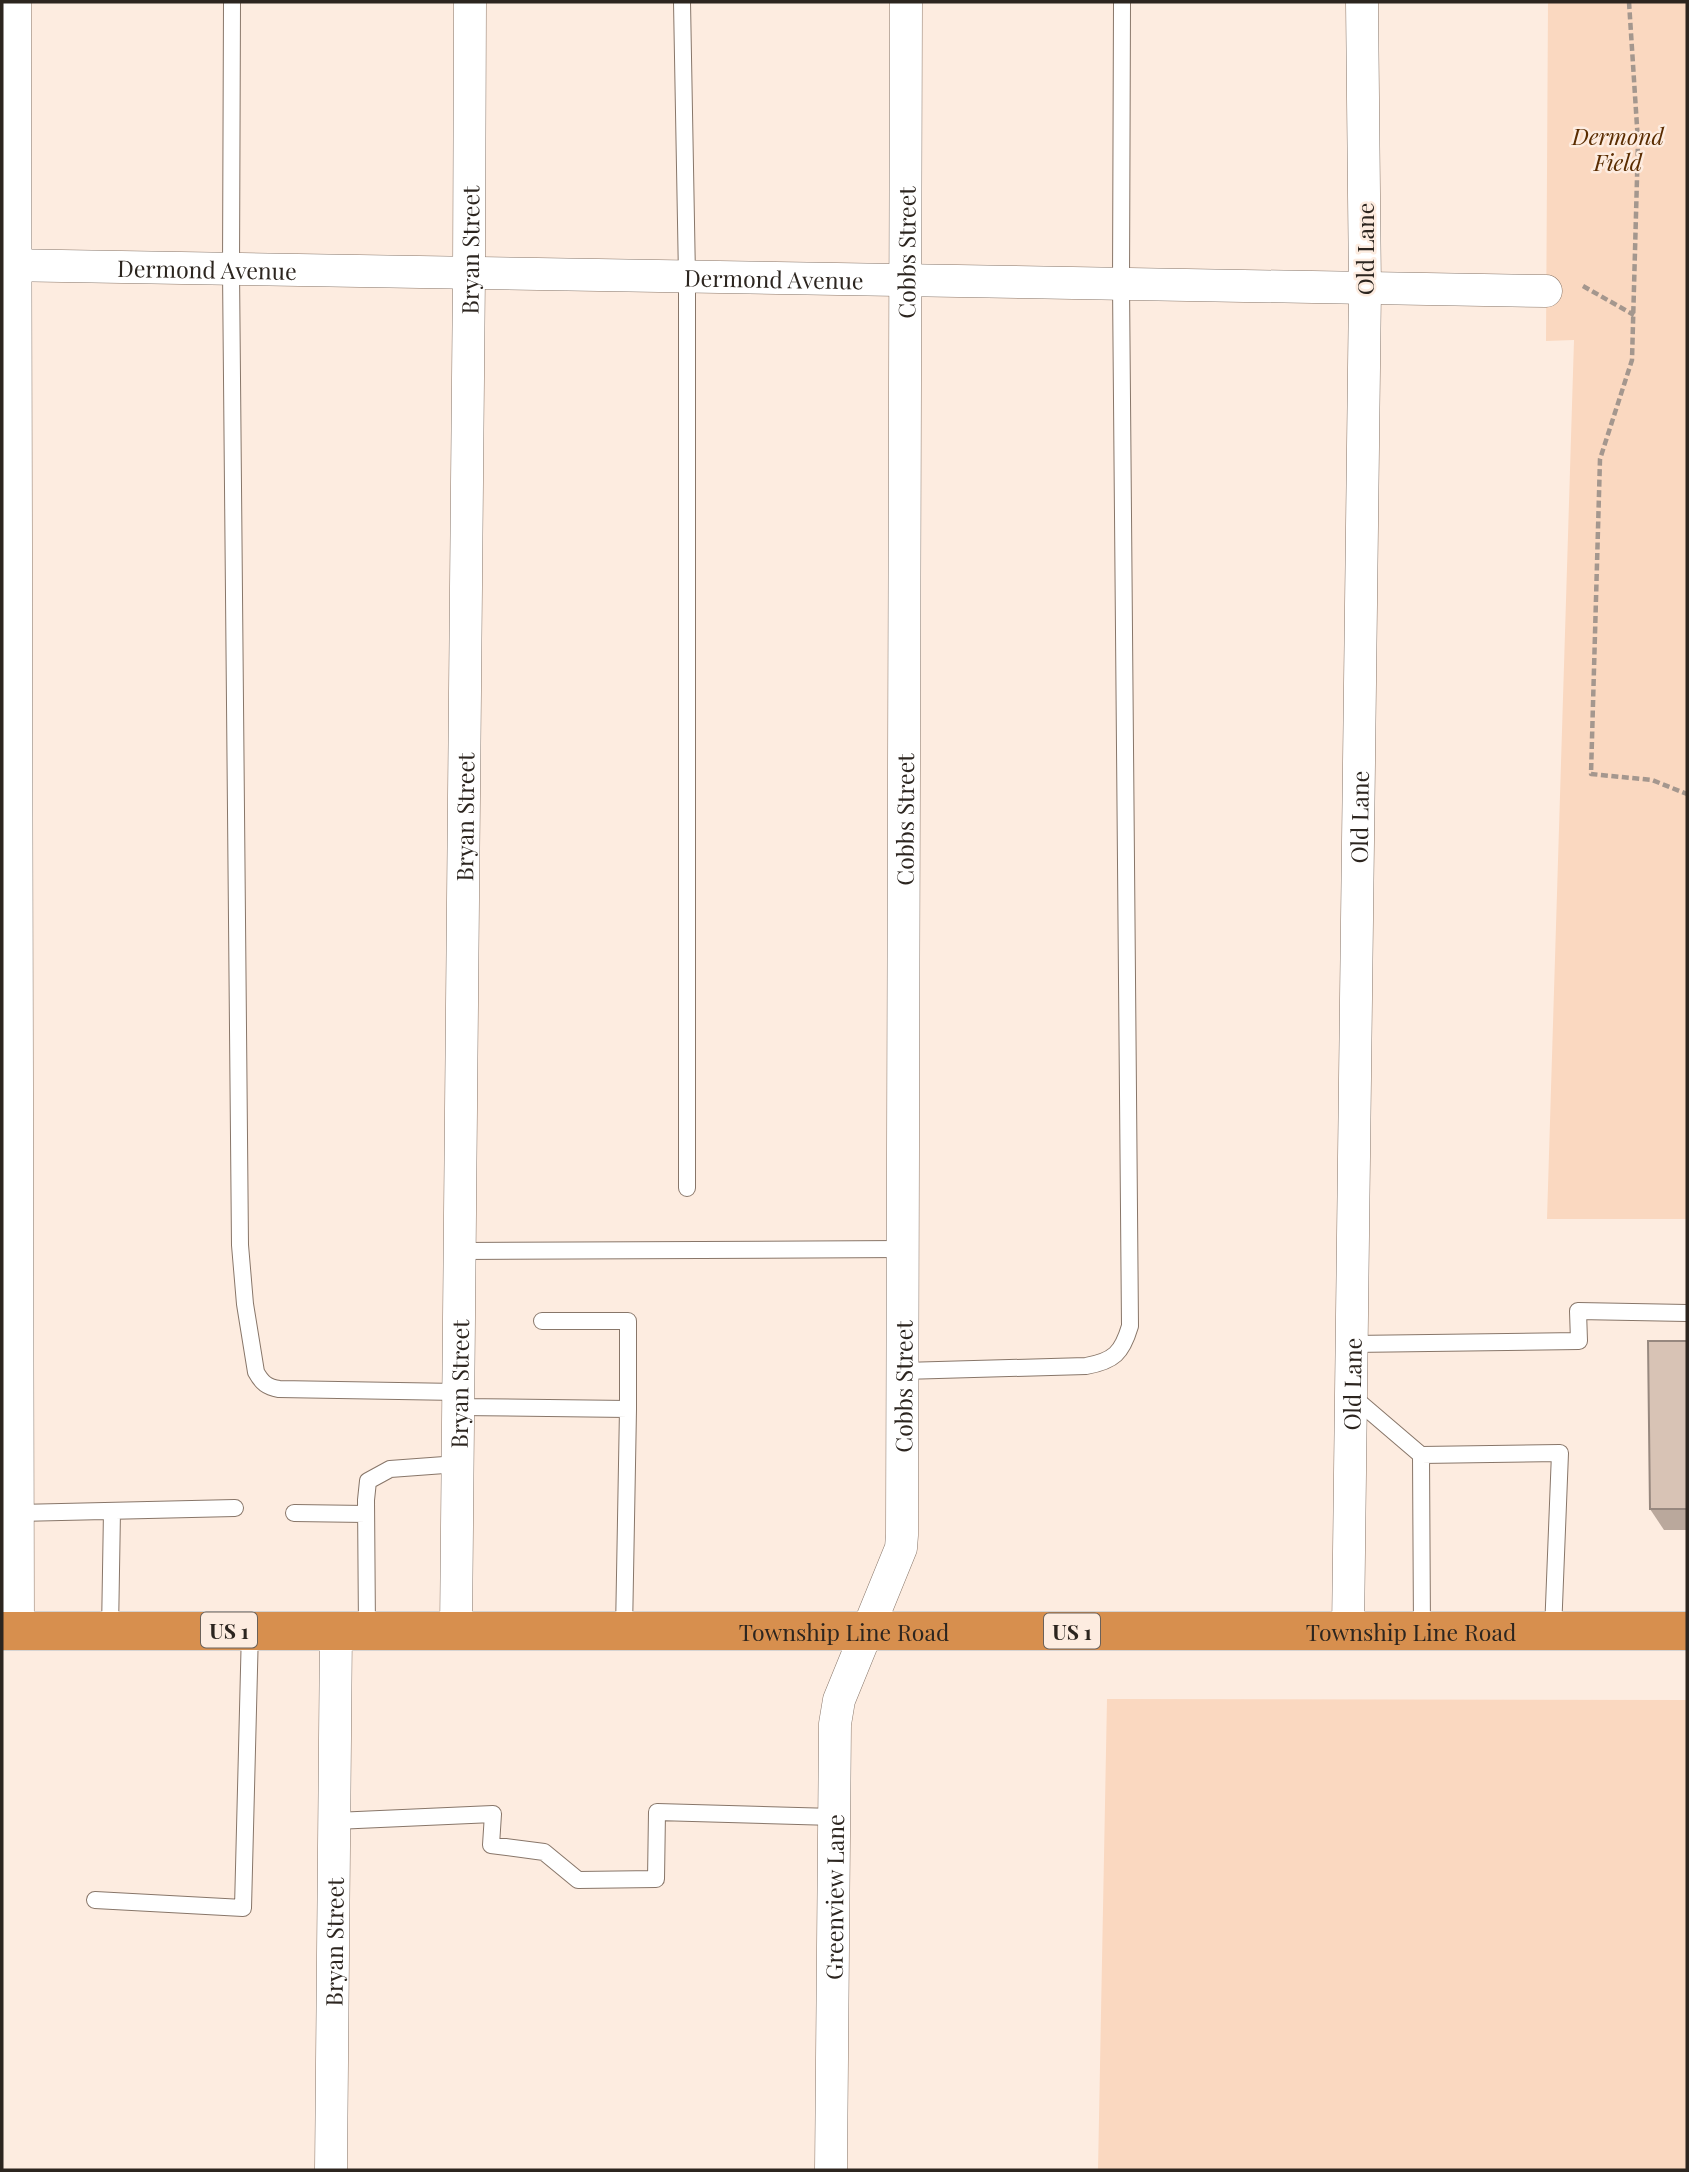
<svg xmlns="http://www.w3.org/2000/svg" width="1689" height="2172" font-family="'Playfair Display',serif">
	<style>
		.green { fill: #fad8c0 }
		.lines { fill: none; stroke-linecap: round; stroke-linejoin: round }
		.service-casing { stroke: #887669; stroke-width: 18 }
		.minor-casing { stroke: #887669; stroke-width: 33 }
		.trunk-casing { stroke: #d5d3d2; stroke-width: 40 }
		.path { stroke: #a4978e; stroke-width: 4.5; stroke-dasharray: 7 3.5; stroke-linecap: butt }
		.service { stroke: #fff; stroke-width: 16 }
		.minor { stroke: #fff; stroke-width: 32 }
		.trunk { stroke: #d78f4e; stroke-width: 38 }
		.wall { fill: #baa89c }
		.building { fill: #d8c3b5; stroke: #97887f; stroke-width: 2 }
		.labels { text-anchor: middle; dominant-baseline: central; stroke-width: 5; stroke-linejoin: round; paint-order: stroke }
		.shield { fill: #fdece0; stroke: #6b6159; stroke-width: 2 }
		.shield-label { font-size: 21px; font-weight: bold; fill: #2c251f }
		.park-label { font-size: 23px; font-style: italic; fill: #5a2c00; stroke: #fdece0 }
		.street-label { font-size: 23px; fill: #2c251f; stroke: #fdece0 }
	</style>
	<rect width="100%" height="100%" fill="#fdece0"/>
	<!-- green -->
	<path class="green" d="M1548,2H1687V1219H1547L1574,340L1546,341Z
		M1107,1699L1687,1700V2170H1098Z"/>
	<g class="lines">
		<defs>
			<path id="service" d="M232,2L231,270L240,1245L245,1304L256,1372C262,1383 267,1387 279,1389L458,1392
				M682,2L687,277V1188
				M460,1251L903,1249
				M542,1321H628V1409
				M1352,1344L1579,1341L1578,1311L1687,1313
				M903,1371L1086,1366C1114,1361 1122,1353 1130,1326L1121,284L1122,2
				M1352,1396L1421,1455L1560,1453L1553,1631
				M458,1407L628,1409L624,1631
				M1421,1455L1422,1631
				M18,1513L235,1508
				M294,1513L366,1514
				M367,1630L366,1500L368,1481L390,1469L458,1464
				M110,1631L112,1511
				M335,1821L493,1814L491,1845L544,1852L578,1880L656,1879L657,1812L834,1817
				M95,1900L243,1908L250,1630"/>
			<g id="minor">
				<path d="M15,2L18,1631"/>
				<path id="s1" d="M2,265L1546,291"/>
				<path id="s2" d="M456,1631L469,274L470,2"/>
				<path id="s3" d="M1348,1631L1365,289L1362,2"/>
				<path id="s4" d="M331,2170L336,1631"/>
				<path id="s5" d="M831,2170L835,1724L839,1700L901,1548L902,1535L906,2"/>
			</g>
			<g id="trunk">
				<path id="s6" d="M2,1631H1687"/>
			</g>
		</defs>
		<!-- service casing -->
		<use href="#service" class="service-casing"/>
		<!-- minor casing -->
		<use href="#minor" class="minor-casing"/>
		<!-- trunk casing -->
		<use href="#trunk" class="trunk-casing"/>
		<!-- path -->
		<path class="path" d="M1629,2L1638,142L1632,360L1600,459L1591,774L1652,780L1687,794
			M1583,286L1634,315"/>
		<!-- service -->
		<use href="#service" class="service"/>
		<!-- minor -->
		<use href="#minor" class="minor"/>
		<!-- trunk -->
		<use href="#trunk" class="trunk"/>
	</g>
	<!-- wall -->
	<path class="wall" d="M1687,1341V1530H1664L1650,1509Z"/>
	<!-- building -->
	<path class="building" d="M1648,1341H1687V1509H1650Z"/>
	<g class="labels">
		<!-- shield labels -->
		<g class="shield">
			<rect x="201" y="1612.5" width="56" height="35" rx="5"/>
			<rect x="1044" y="1613.5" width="56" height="35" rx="5"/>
		</g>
		<g class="shield-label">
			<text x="229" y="1630">US 1</text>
			<text x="1072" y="1631">US 1</text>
		</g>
		<!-- park labels -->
		<g class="park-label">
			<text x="1618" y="135">Dermond<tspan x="1618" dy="26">Field</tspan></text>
		</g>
		<!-- street labels -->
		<g class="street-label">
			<text stroke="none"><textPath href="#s2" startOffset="1381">Bryan Street</textPath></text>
			<text transform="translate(1364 249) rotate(-90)">Old Lane</text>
			<text stroke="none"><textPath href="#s5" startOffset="1930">Cobbs Street</textPath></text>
			<text stroke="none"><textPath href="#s1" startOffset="205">Dermond Avenue</textPath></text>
			<text stroke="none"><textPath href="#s1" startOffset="772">Dermond Avenue</textPath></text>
			<text stroke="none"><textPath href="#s2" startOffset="814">Bryan Street</textPath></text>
			<text stroke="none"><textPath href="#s3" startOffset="814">Old Lane</textPath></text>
			<text stroke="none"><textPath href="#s5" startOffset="1363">Cobbs Street</textPath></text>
			<text stroke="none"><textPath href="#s2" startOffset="247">Bryan Street</textPath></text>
			<text stroke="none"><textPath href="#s3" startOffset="247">Old Lane</textPath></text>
			<text stroke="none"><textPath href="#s5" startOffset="796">Cobbs Street</textPath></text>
			<text stroke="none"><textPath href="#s6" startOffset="842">Township Line Road</textPath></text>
			<text stroke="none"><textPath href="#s6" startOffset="1409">Township Line Road</textPath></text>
			<text stroke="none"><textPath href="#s5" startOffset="273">Greenview Lane</textPath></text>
			<text stroke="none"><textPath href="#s4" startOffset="228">Bryan Street</textPath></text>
		</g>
	</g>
	<!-- border -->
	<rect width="1689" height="2172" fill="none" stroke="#2c251f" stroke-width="7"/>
</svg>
